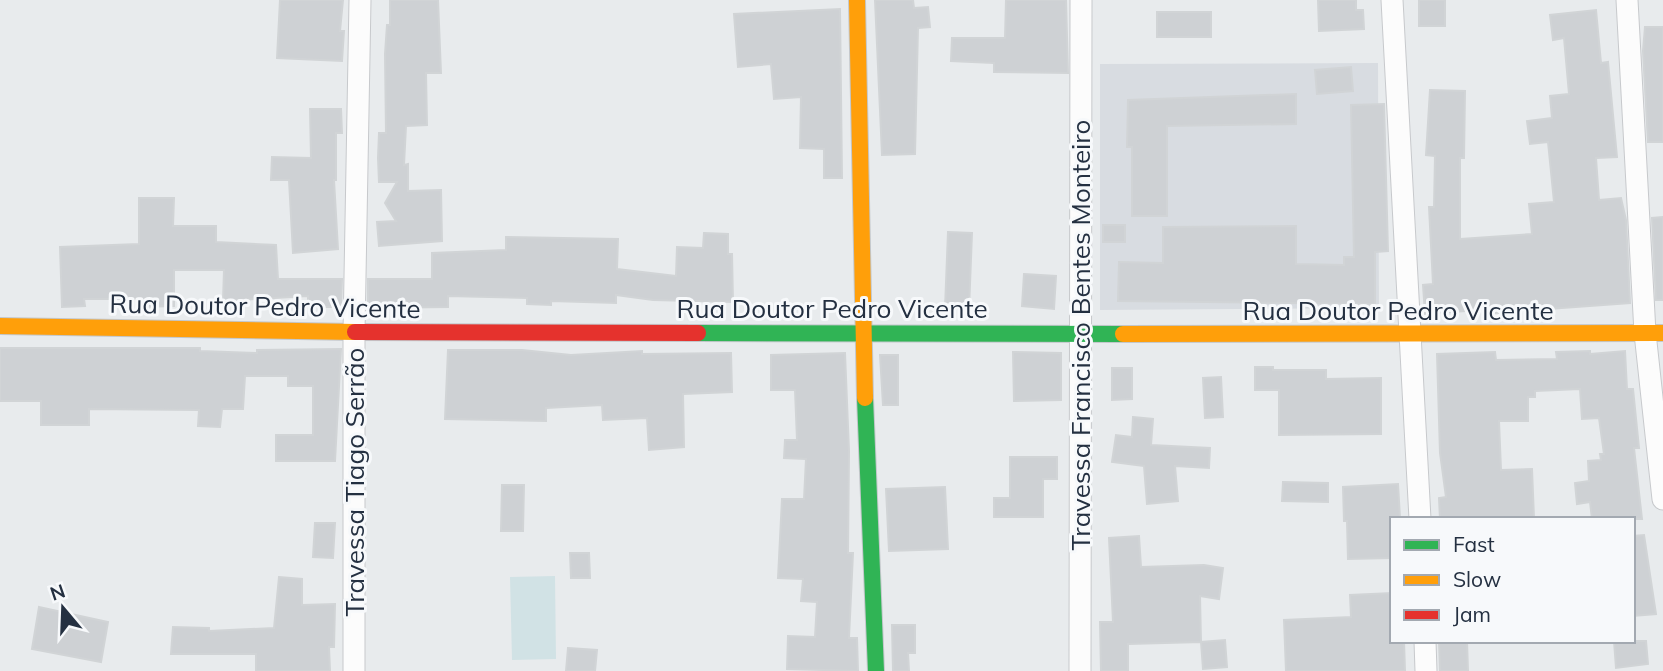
<svg xmlns="http://www.w3.org/2000/svg" width="1663" height="671" font-family="Mulish,sans-serif">
	<style>
		.built { fill: #d8dce1 }
		.green { fill: #d1e2e5 }
		.building { fill: #ced1d4; stroke: #d1d4d6; stroke-width: 2 }
		.lines { fill: none; stroke-linecap: round; stroke-linejoin: round }
		.street-casing { stroke: #c7c9cc; stroke-width: 23 }
		.fast-casing { stroke: #c3c7cb; stroke-width: 18 }
		.slow-casing { stroke: #c3c7cb; stroke-width: 18 }
		.jam-casing { stroke: #c3c7cb; stroke-width: 18 }
		.street { stroke: #fcfcfc; stroke-width: 21 }
		.fast { stroke: #30b455; stroke-width: 16 }
		.slow { stroke: #ff9f0a; stroke-width: 16 }
		.jam { stroke: #e5322d; stroke-width: 16 }
		.labels { text-anchor: middle; dominant-baseline: central; stroke-width: 6; stroke-linejoin: round; paint-order: stroke }
		.street-label { font-size: 26px; fill: #243041; stroke: #f7f9fb }
	</style>
	<rect width="100%" height="100%" fill="#e8ebed"/>
	<!-- built -->
	<path class="built" d="M1378,63L1379,308L1100,310V64Z"/>
	<!-- green -->
	<path class="green" d="M555,576L556,659L512,660L510,577Z"/>
	<!-- building -->
	<path class="building" d="M280,0H343L340,31H344L342,61L277,58Z
		M390,0H438L441,73H426L427,125L406,126L404,165L408,164V191L441,190L442,241L379,246L377,222L396,221L385,203L397,182H379L378,158L379,133H386L385,54L387,25H390Z
		M875,0H913L914,8L928,7L930,27L918,28L915,154L882,155Z
		M1006,0H1066L1068,73L994,72V63L951,61L952,38H1005Z
		M1318,0H1356V10H1363L1364,29L1319,31Z
		M1419,0H1445V26H1419Z
		M840,9L842,178H824V149L800,148L801,97L774,99L771,64L738,67L734,14Z
		M1596,10L1601,63L1608,62L1617,157L1596,158L1599,200L1621,198L1626,220L1630,303L1495,313L1494,309L1425,314L1423,285L1433,284L1429,207H1434L1435,156L1426,155L1430,90L1465,91L1464,158H1460V239L1532,234L1529,204L1554,202L1548,142L1530,144L1527,121L1552,118L1550,96L1569,94L1564,38L1553,40L1550,15Z
		M1157,12H1211V37H1157Z
		M1645,27H1663V142H1648L1643,51Z
		M1351,67L1353,91L1317,94L1315,70Z
		M1296,94V124L1167,126V216H1132V147H1127L1128,100Z
		M1384,104L1388,251L1375,252V304L1118,301L1119,262L1163,263V227L1296,226V264L1344,265V257H1354L1351,105Z
		M310,109H341L342,133H336V180H334L338,249L293,253L289,180H271L272,157L311,158Z
		M139,198H174L173,226H216V242L276,245L278,279H342L341,307H308V296L223,301L224,270H174V306L139,307V299H84L85,306L62,307L60,247L139,244Z
		M1663,217V300H1656L1652,218Z
		M1103,225H1125V242H1103Z
		M948,232L972,233L969,310L945,308Z
		M704,233L728,234V254H732L733,302L653,300L616,295V303L551,301V305L527,304V298L448,296V307L368,308V279H432V253L506,250V237L618,239L617,269L676,276L677,247L703,248Z
		M1024,274L1056,276L1054,309L1022,306Z
		M0,348H200V351L257,353V350L341,349L335,461H276V435H313V386H288V376H245L243,409H222L220,427L198,426L199,410L89,409V425H41V401H0Z
		M448,350H522L571,355L642,351V354L731,353L732,392L683,394L684,447L649,450L647,418L603,420L602,405L546,408V421L445,419Z
		M1590,351V354L1625,351L1627,389H1633L1639,448H1634L1642,519H1592L1590,502L1577,504L1575,483L1589,481L1588,461L1601,460L1600,454H1604L1599,418L1582,419L1580,389L1535,391V397H1528V421H1499L1501,470L1532,469L1534,518L1440,519L1439,498L1446,497L1440,453L1437,354L1495,352L1496,360L1557,359L1556,352Z
		M1013,352L1061,353V400L1014,401Z
		M845,353L849,451L848,553H853L849,638H857L858,671L787,669L788,636L815,637L817,602L801,601L803,579L778,578L782,499H804L806,459L784,458L785,440H797L795,390H771V355Z
		M880,355H898V405H883Z
		M1255,367H1273V370H1326V379L1381,378V434L1279,435V390H1255Z
		M1112,368H1132V399L1112,400Z
		M1221,377L1223,417L1205,418L1203,378Z
		M1133,417L1153,419L1151,445L1210,448L1209,468L1175,466L1178,501L1147,504L1144,466L1112,462L1116,435L1132,437Z
		M1010,457H1057V479H1043V517H994V498H1010Z
		M1283,482L1328,483V502L1282,501Z
		M1398,484L1400,518H1392V558L1348,559L1347,521H1344L1343,487Z
		M502,485H524L523,531H501Z
		M945,487L948,549L889,551L886,489Z
		M315,523H335L333,558L313,557Z
		M1644,535L1656,614L1633,616V536Z
		M1139,536L1141,567L1204,565L1223,568L1219,599L1200,596L1201,642L1128,644V671H1101L1100,622H1113L1109,538Z
		M570,553H589L590,578H571Z
		M279,577L302,579V605L335,604L334,647H329L330,671H256V654H171L173,627L209,628V631L274,628Z
		M1392,593V641H1404L1405,671H1286L1284,620L1351,617L1350,595Z
		M39,607L108,622L101,662L32,649Z
		M892,625H915V653H908L909,671H893Z
		M1225,640L1227,667L1203,669L1201,642Z
		M1439,641H1467L1468,671H1440Z
		M1614,641H1646L1648,664L1616,668Z
		M568,648L597,650L595,671H566Z"/>
	<g class="lines">
		<defs>
			<path id="street" d="M1392,0L1420,519
				M1627,0L1645,333L1663,499
				M1425,641L1426,671
				M354,671V332L360,0
				M1080,671L1081,0"/>
			<path id="fast" d="M698,333L1123,334
				M865,398L876,671"/>
			<path id="slow" d="M857,0L865,398
				M0,326L355,332
				M1123,334L1663,333"/>
			<path id="jam" d="M355,332L698,333"/>
		</defs>
		<!-- street casing -->
		<use href="#street" class="street-casing"/>
		<!-- fast casing -->
		<use href="#fast" class="fast-casing"/>
		<!-- slow casing -->
		<use href="#slow" class="slow-casing"/>
		<!-- jam casing -->
		<use href="#jam" class="jam-casing"/>
		<!-- street -->
		<use href="#street" class="street"/>
		<!-- fast -->
		<use href="#fast" class="fast"/>
		<!-- slow -->
		<use href="#slow" class="slow"/>
		<!-- jam -->
		<use href="#jam" class="jam"/>
	</g>
	<g class="labels">
		<!-- street labels -->
		<g class="street-label">
			<text transform="translate(265 306) rotate(1)">Rua Doutor Pedro Vicente</text>
			<text x="832" y="308">Rua Doutor Pedro Vicente</text>
			<text x="1398" y="310">Rua Doutor Pedro Vicente</text>
			<text transform="translate(1080 335) rotate(-90)">Travessa Francisco Bentes Monteiro</text>
			<text transform="translate(354 482) rotate(-90)">Travessa Tiago Serrão</text>
		</g>
	</g>
	<!-- legend -->
	<rect x="1390" y="517" width="245" height="126" fill="#f7f9fb" stroke="#a3a9b1" stroke-width="2"/>
	<rect x="1404" y="540" width="35" height="10" fill="#30b455" stroke="#a3a9b1" stroke-width="2"/>
	<text x="1453" y="552" font-size="21" fill="#243041">Fast</text>
	<rect x="1404" y="575" width="35" height="10" fill="#ff9f0a" stroke="#a3a9b1" stroke-width="2"/>
	<text x="1453" y="587" font-size="21" fill="#243041">Slow</text>
	<rect x="1404" y="610" width="35" height="10" fill="#e5322d" stroke="#a3a9b1" stroke-width="2"/>
	<text x="1453" y="622" font-size="21" fill="#243041">Jam</text>
	<!-- north arrow -->
	<g transform="translate(63 608) rotate(341)" stroke="#f7f9fb" stroke-width="5" paint-order="stroke">
	<path d="M0-5L12 26L0 18L-12 26Z" fill="#243041"/>
	<text y="-10" font-size="19" font-weight="bold" text-anchor="middle" fill="#243041">N</text>
	</g>
</svg>
